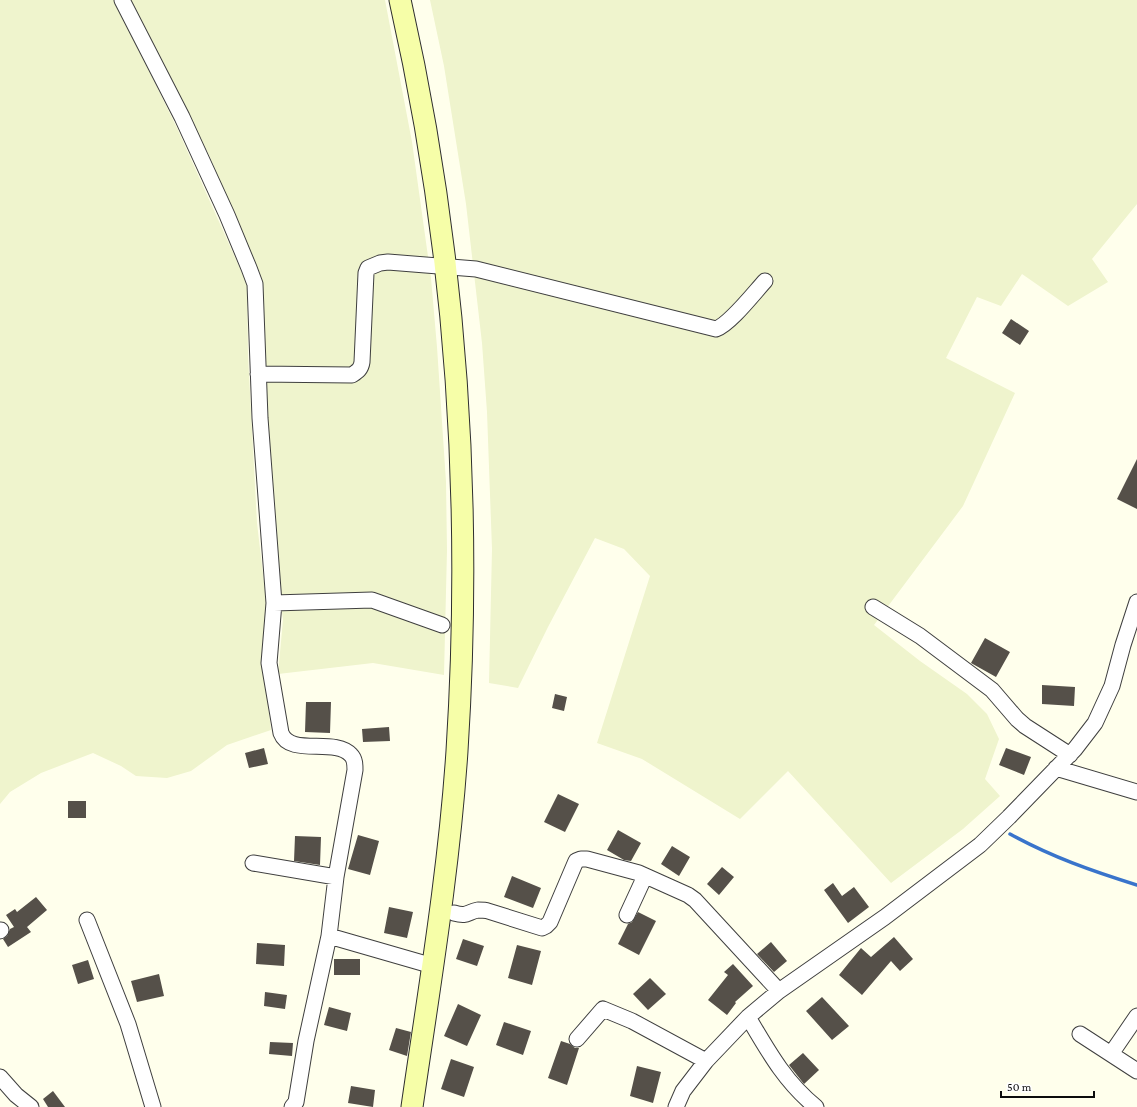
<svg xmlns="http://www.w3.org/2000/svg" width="1137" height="1107" font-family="'Crimson Pro',serif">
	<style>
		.farmland { fill: #eff4cd }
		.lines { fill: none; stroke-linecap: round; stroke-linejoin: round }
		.stream { stroke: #3974cb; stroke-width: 3.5 }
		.building { fill: #555049 }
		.minor-casing { stroke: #3f3f3f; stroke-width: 17 }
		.secondary-casing { stroke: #2e2e2e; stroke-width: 23 }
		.minor { stroke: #fff; stroke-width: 15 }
		.secondary { stroke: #f6fea8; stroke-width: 21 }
	</style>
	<rect width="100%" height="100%" fill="#ffffec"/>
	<!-- farmland -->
	<path class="farmland" d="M0,0H114L177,128L247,284L248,356L257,523L268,617L262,654L271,730L227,745L191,771L167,778L136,776L121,766L93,753L41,773L10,792L0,804Z
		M130,0H385L412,142L431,278L437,347L446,482L447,550L444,675L373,663L278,674L283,620L271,521L262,285L210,157Z
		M430,0H1137V204L1092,259L1108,282L1068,306L1022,274L1001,306L977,297L946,358L1015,393L963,506L874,625L920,661L967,694L987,714L999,739L985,779L1000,796L963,829L891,883L788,771L740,819L642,759L597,743L650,576L624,549L595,538L548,627L518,688L489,683L492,549L487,412L482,343L466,204L444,66Z"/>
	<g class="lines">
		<!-- stream -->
		<path class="stream" d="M1010,834C1052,857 1092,871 1137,885"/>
	</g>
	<!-- building -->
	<path class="building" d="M1011,319L1029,331L1020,345L1002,333Z
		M1137,459V509L1117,499Z
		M985,638L1010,652L996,677L971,663Z
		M1042,685L1075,687L1074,706L1042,704Z
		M555,694L567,697L564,711L552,708Z
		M306,702H331L330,733L305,732Z
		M389,727L390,741L363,742L362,729Z
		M264,748L268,764L249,768L245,753Z
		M1006,748L1031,757L1024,775L999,765Z
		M558,794L579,804L565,832L544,822Z
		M68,801H86V818H68Z
		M618,830L641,843L631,861L624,860L607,850Z
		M358,835L379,841L370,875L348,869Z
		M295,836L321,837L320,865L294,861Z
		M672,846L690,857L679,876L661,864Z
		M722,867L734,877L719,895L707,884Z
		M512,876L541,888L533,908L504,897Z
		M833,883L842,896L854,887L869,907L848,923L824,890Z
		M36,897L47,910L27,927L31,932L8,947L3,939L7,936L10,929L14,927L6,915L15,909L17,912Z
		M389,907L413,912L407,938L384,933Z
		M638,912L656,921L639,955L618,944L628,924L632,922Z
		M894,937L913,959L900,971L891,961L862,995L839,975L861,948L871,957Z
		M463,939L484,946L477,966L456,959Z
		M771,942L787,961L774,972L757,954Z
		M257,943L285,945L284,966L256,964Z
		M517,945L541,951L532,985L508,978Z
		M334,959H360V975H334Z
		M88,960L94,979L78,984L72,965Z
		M733,964L753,986L735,1002L736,1003L727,1015L708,1000L728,975L724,972Z
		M159,974L164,996L137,1002L131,981Z
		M650,978L666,994L648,1010L633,994Z
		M265,992L287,995L285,1009L264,1006Z
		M822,997L849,1026L832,1040L806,1011Z
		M458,1004L481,1015L467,1046L444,1036Z
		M329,1007L351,1013L347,1031L324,1025Z
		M504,1022L531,1031L523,1055L496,1045Z
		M396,1028L411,1032L407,1056L389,1050Z
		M561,1041L570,1044L575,1048H579L567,1085L548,1078Z
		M270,1042L293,1043L292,1056L269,1054Z
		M803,1053L819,1070L804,1084L789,1065Z
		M451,1059L474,1067L464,1097L441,1089Z
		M637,1066L661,1072L653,1103L630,1096Z
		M351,1086L375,1090L373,1107L348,1103Z
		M53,1091L65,1107H48L43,1099Z"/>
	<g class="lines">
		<defs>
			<path id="minor" d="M122,0L182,117L227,215L249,268L255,284L260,418L274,603L269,663L281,733C290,757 335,737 351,755C355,759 355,765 355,770L336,877L329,936L306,1041L296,1102L292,1107
				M258,374L352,375C358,371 361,369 362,362L366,273L368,268L380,263L388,262L476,269L716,329C730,324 754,293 765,281
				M274,603L372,600L442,625
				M873,607L920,636L992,690L1017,719L1025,726L1070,755
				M1056,768L1137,792
				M253,863L336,877
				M454,913C468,917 467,912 478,910C481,910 485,910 488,911L542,928L546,926L550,922L576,861L581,859H587L639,873L688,895L695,900L779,991
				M627,915L645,876
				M87,920L128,1024L153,1107
				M0,931L1,930
				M329,936L433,966
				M748,1017C768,1051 785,1082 816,1107
				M1080,1034L1137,1071
				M577,1039L603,1009L632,1021L706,1061
				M1111,1054L1137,1016
				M0,1077L16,1095L31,1107
				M676,1107L683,1091L706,1061L748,1017L779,991L885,917L980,845L1009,817L1075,749L1095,723L1112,686L1123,645L1137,602"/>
			<path id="secondary" d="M400,0C456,246 473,500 457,751C449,871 429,989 412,1107"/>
		</defs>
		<!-- minor casing -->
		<use href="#minor" class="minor-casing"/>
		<!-- secondary casing -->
		<use href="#secondary" class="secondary-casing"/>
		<!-- minor -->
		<use href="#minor" class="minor"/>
		<!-- secondary -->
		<use href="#secondary" class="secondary"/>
	</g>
	<!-- scale -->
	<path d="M1001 1091v6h93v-6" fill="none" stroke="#0c0c0c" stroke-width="2"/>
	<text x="1007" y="1091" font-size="12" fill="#0c0c0c" stroke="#ffffff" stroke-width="3" paint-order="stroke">50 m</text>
</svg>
